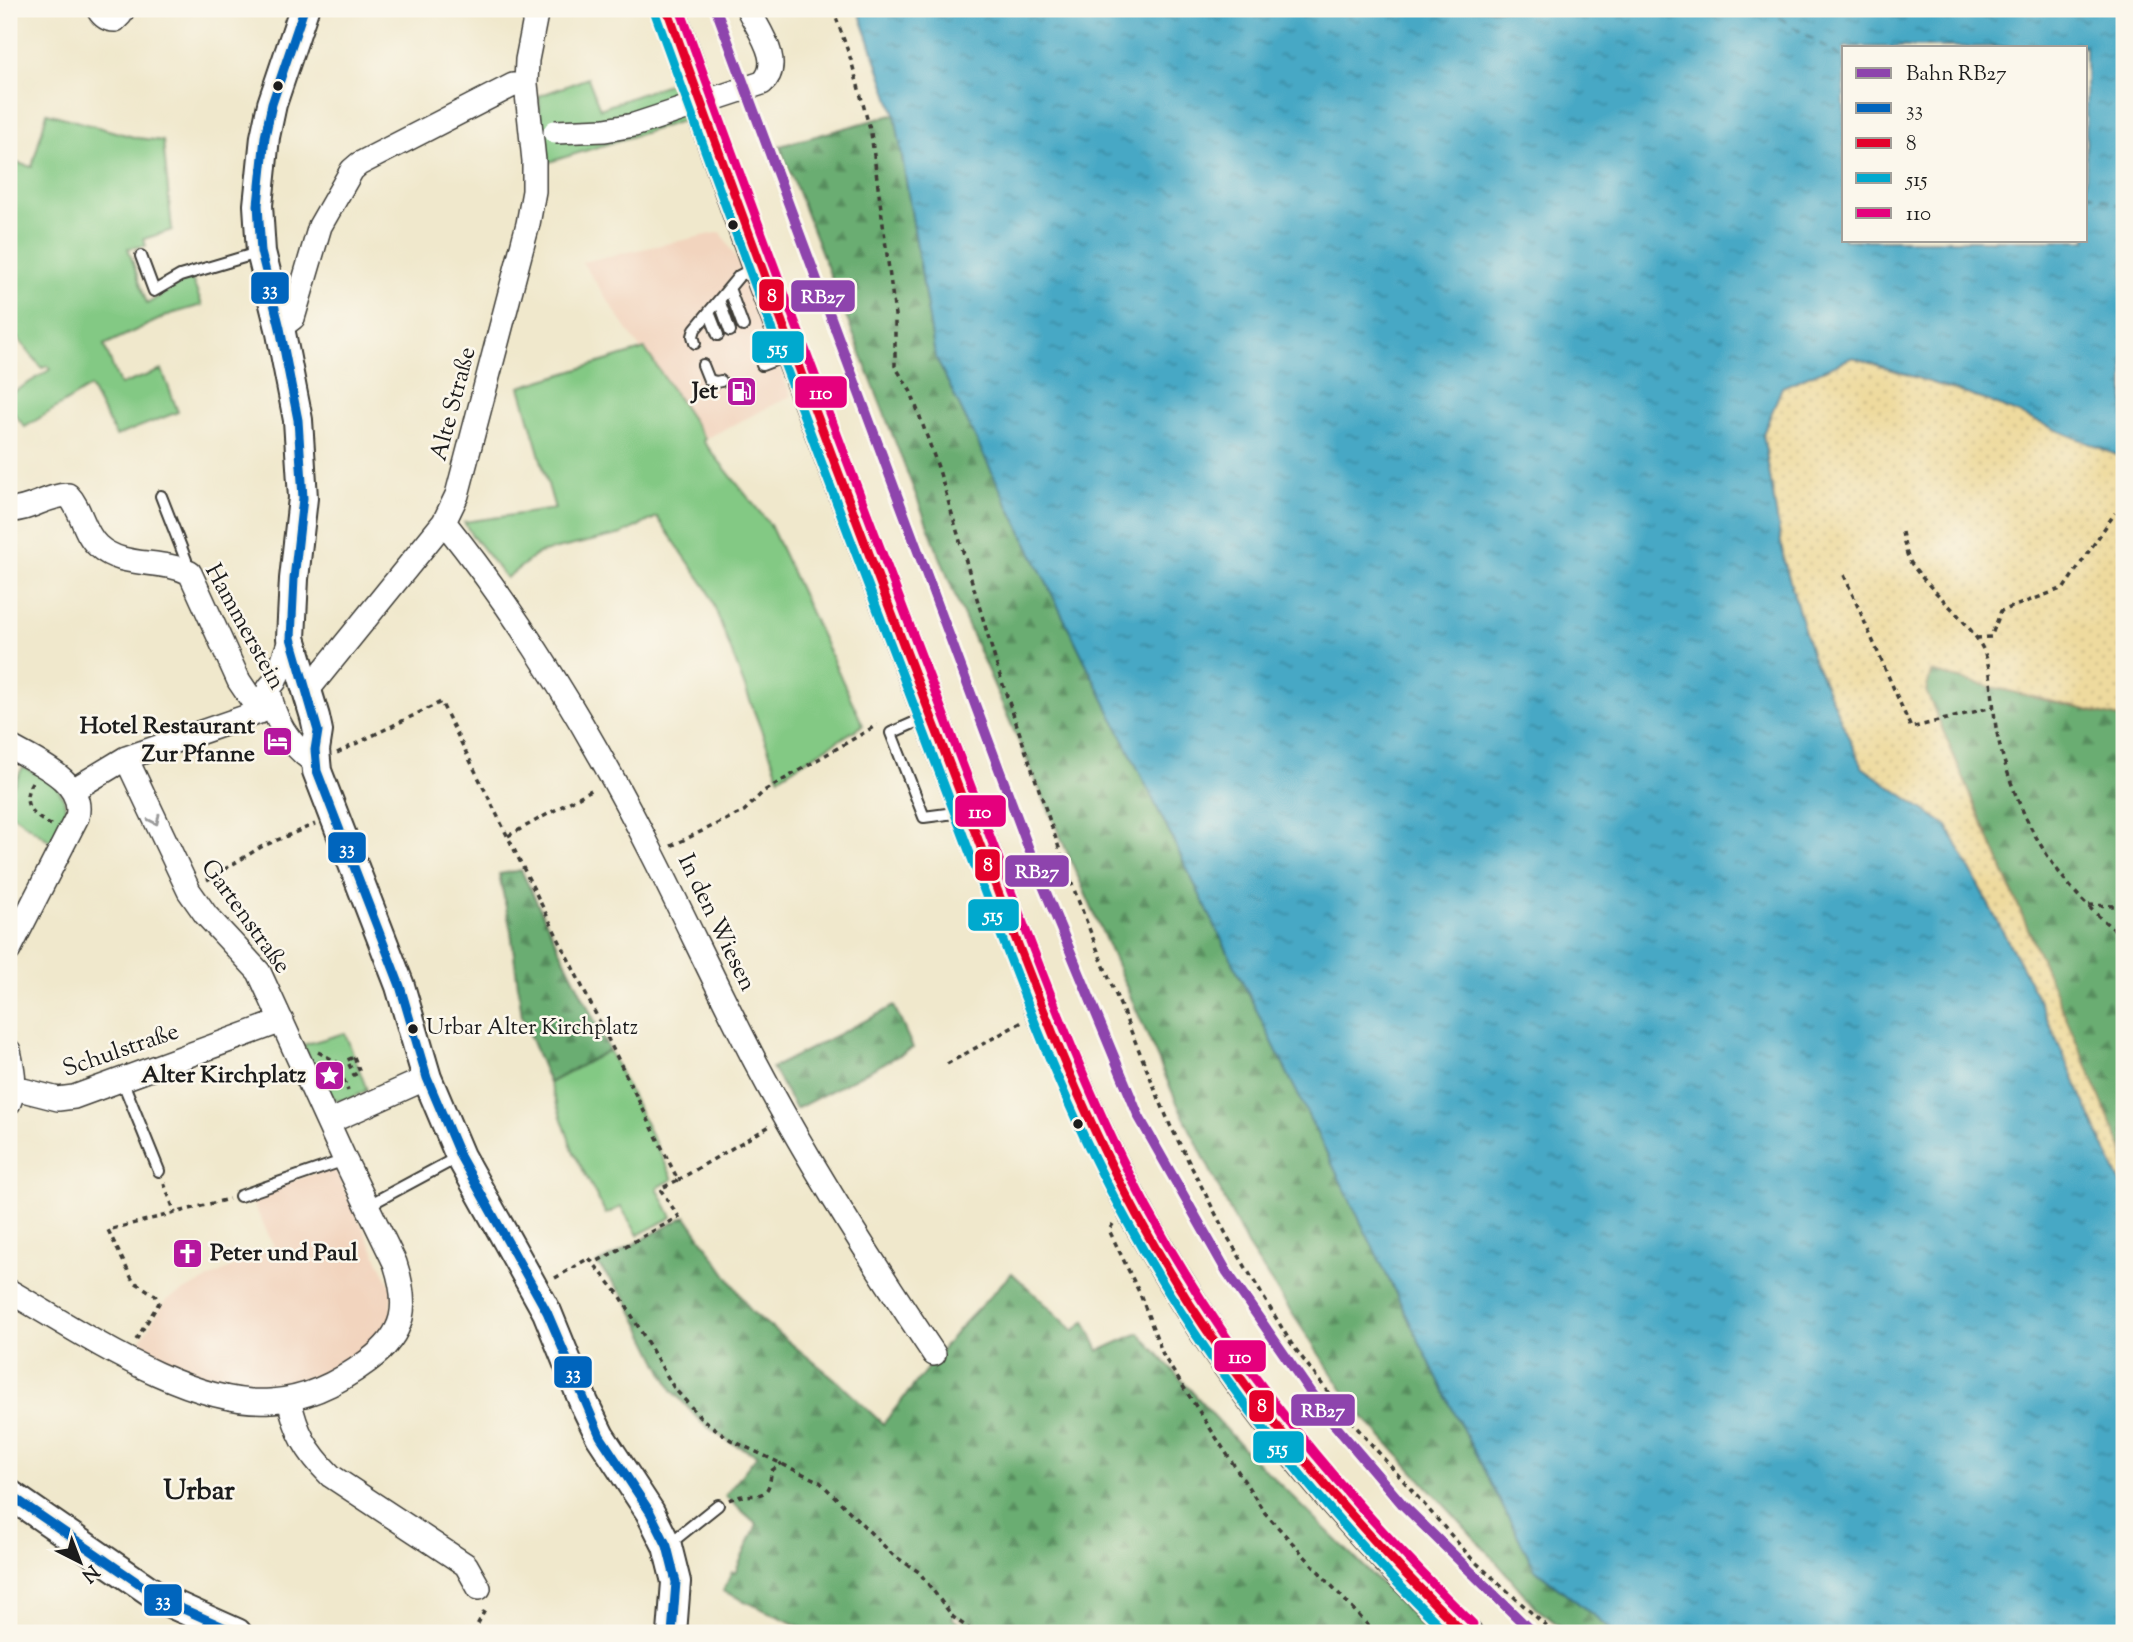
<svg xmlns="http://www.w3.org/2000/svg" width="2133" height="1642" font-family="'Sorts Mill Goudy',serif">
	<style>
		.built { fill: #f2d4be }
		.green { fill: #83c984; stroke: #507250; stroke-width: 2 }
		.forest { fill: url(#forest-firs); stroke: #436447; stroke-width: 2 }
		.sand { fill: url(#sand-dots); stroke: #857b5d; stroke-width: 2 }
		.water { fill: url(#water-ripples); stroke: #316270; stroke-width: 2; fill-rule: evenodd }
		.lines { fill: none; stroke-linecap: round; stroke-linejoin: round }
		.ferry { stroke: #2f5b68; stroke-width: 2; stroke-dasharray: 9 7; stroke-linecap: butt }
		.service-casing { stroke: #3c3b36; stroke-width: 14 }
		.minor-casing { stroke: #3c3b36; stroke-width: 26 }
		.tertiary-casing { stroke: #3c3b36; stroke-width: 32 }
		.primary-casing { stroke: #3c3b36; stroke-width: 38 }
		.path { stroke: #3c3b36; stroke-width: 3.5; stroke-dasharray: 5 5; stroke-linecap: butt }
		.service { stroke: #fff; stroke-width: 10 }
		.minor { stroke: #fff; stroke-width: 23 }
		.tertiary { stroke: #fff; stroke-width: 28 }
		.primary { stroke: #fff; stroke-width: 35 }
		.minor-bridge-casing { stroke: #3c3b36; stroke-width: 26; stroke-linecap: butt }
		.minor-bridge { stroke: #fff; stroke-width: 23 }
		.bus-1-casing { stroke: #fbf7ec; stroke-width: 14 }
		.bus-2-casing { stroke: #fbf7ec; stroke-width: 14 }
		.bus-3-casing { stroke: #fbf7ec; stroke-width: 14 }
		.bus-4-casing { stroke: #fbf7ec; stroke-width: 14 }
		.bus-1 { stroke: #0065bd; stroke-width: 9 }
		.bus-2 { stroke: #e4002b; stroke-width: 9 }
		.bus-3 { stroke: #00a9ce; stroke-width: 9 }
		.bus-4 { stroke: #e5007d; stroke-width: 9 }
		.rail-1-casing { stroke: #fbf7ec; stroke-width: 16 }
		.rail-1 { stroke: #8e44ad; stroke-width: 10 }
		.oneway { stroke: #999 }
		.bus-dot { fill: #1c1c1c; stroke: #fbf7ec; stroke-width: 2.5 }
		.labels { text-anchor: middle; dominant-baseline: central; stroke-width: 5; stroke-linejoin: round; paint-order: stroke }
		.bus-label { font-size: 22px; fill: #1c1c1c; stroke: #fbf7ec; text-anchor: start }
		.poi-label { font-size: 24px; font-weight: bold; fill: #1c1c1c; stroke: #fbf7ec; text-anchor: end }
		.street-label { font-size: 24px; fill: #1c1c1c; stroke: #fbf7ec }
		.quarter-label { font-size: 28px; font-weight: bold; fill: #1c1c1c; stroke: #fbf7ec }
		.line-badge { stroke: #fbf7ec; stroke-width: 2.5 }
		.badge-label { font-size: 19px; text-anchor: middle; font-weight: bold; fill: #fff }
	</style>
	<defs>
		<pattern id="forest-firs" width="22" height="20" patternUnits="userSpaceOnUse" patternTransform="scale(1.75)"><rect width="22" height="20" fill="#6aad72"/><path d="M5 1l3.5 6h-7zM16 11l3.5 6h-7z" fill="#568c5d"/></pattern>
		<pattern id="sand-dots" width="8" height="8" patternUnits="userSpaceOnUse" patternTransform="scale(1.75)"><rect width="8" height="8" fill="#eeda9e"/><path d="M2 2h.1M6 6h.1" fill="none" stroke="#ccba88" stroke-width="1.8" stroke-linecap="round"/></pattern>
		<pattern id="water-ripples" width="26" height="14" patternUnits="userSpaceOnUse" patternTransform="scale(1.75)"><rect width="26" height="14" fill="#46a8c5"/><path d="M2 4q2-2 4 0t4 0M15 11q2-2 4 0t4 0" fill="none" stroke="#3a889f"/></pattern>
	</defs>
	<rect width="100%" height="100%" fill="#fbf7ec"/>
	<filter id="ink" filterUnits="userSpaceOnUse"><feTurbulence type="fractalNoise" baseFrequency=".0143" numOctaves="2"/><feDisplacementMap in="SourceGraphic" scale="14" xChannelSelector="R" yChannelSelector="G"/><feConvolveMatrix kernelMatrix="1 2 1 2 8 2 1 2 1" color-interpolation-filters="sRGB"/></filter>
	<filter id="wash" filterUnits="userSpaceOnUse"><feTurbulence type="fractalNoise" baseFrequency=".00686" numOctaves="4" result="noise"/><feDisplacementMap in="SourceGraphic" scale="28" xChannelSelector="R" yChannelSelector="G"/><feGaussianBlur stdDeviation="1.57" result="paint"/><feColorMatrix in="noise" values="0 0 0 0 0 0 0 0 0 0 0 0 0 0 0 0 0 1.4 0 .05"/><feComposite in="paint" operator="in"/></filter>
	<g filter="url(#wash)">
		<rect width="100%" height="100%" fill="#f0e8cc"/>
		<!-- built -->
		<path class="built" d="M721,232L738,262L791,396L705,439L645,349L641,350L582,262Z
			M334,1167L392,1289L391,1317L382,1332L363,1350L322,1376L304,1383L277,1387L224,1382L185,1372L136,1347L166,1300L274,1246L249,1195Z"/>
		<!-- green -->
		<path class="green" d="M588,78L600,109L673,82L685,120L543,164L539,96Z
			M47,113L137,138L163,141L172,230L144,239L146,246L128,248L147,304L182,282L192,279L202,305L171,314L104,345L120,385L162,370L178,412L116,436L90,387L25,427L9,407V395L51,369L47,366L42,368L9,328V161L32,167Z
			M645,349L705,439L703,441L770,525L863,725L779,777L708,590L657,517L622,534L539,553L506,578L471,534L464,522L555,509L520,387Z
			M23,767L54,782L64,799L67,818L54,844L9,812V794Z
			M345,1033L367,1090C352,1098 336,1109 326,1089L323,1090L303,1045Z
			M609,1050L673,1179L657,1188L672,1217L638,1235L621,1207L606,1214L574,1153L549,1083Z"/>
		<!-- forest -->
		<path class="forest" d="M895,114L935,356L1456,1416L1535,1569L1616,1633H1569L1536,1608L1492,1557L1354,1407L1247,1245L1178,1105L958,603L780,146Z
			M1930,672L2124,719V1153L1926,691Z
			M521,870L609,1050L549,1083L522,1017L511,931L499,874Z
			M894,1006L913,1048L796,1109L772,1068Z
			M686,1216L752,1312L835,1379L883,1424L957,1331L1012,1273L1074,1331L1085,1321L1099,1351L1139,1333L1243,1448L1431,1633H980L955,1615L952,1618L972,1633H814L723,1591L732,1572L735,1573L757,1524L725,1496L757,1455L729,1442L701,1422L672,1390L626,1298L597,1264Z"/>
		<!-- sand -->
		<path class="sand" d="M1853,357L1988,401L2124,458V719L1931,672L1926,691L2124,1153V1191L2039,1000L1947,826L1862,767L1812,656L1784,561L1763,434L1782,387Z"/>
		<!-- water -->
		<path class="water" d="M858,9H2124V458L1988,401L1853,357L1782,387L1763,434L1784,561L1812,656L1862,767L1947,826L2039,1000L2124,1191V1633H1616L1535,1569L1456,1416L935,356L895,114ZM1844,47H2086V240H1844Z"/>
		<g class="lines">
			<!-- ferry -->
			<path class="ferry" d="M1766,9L1844,59
				M2086,192L2124,207"/>
		</g>
	</g>
	<g filter="url(#ink)">
		<g class="lines">
			<defs>
				<path id="service" d="M141,256L154,291L180,276L261,252
					M729,288L743,326
					M719,300L730,331
					M709,312L718,335
					M695,343L693,336L695,329L739,276L756,267
					M703,365L709,380L716,382L721,381
					M762,365L788,355
					M161,496L186,560L183,570
					M927,717L891,733L924,817L962,812
					M122,1080L159,1171
					M240,1196L345,1160
					M367,1206L460,1156
					M668,1545L718,1505"/>
				<path id="minor" d="M98,9C102,16 107,20 115,20L121,14L122,9
					M280,328L293,318L320,226L352,170L359,164L513,85L526,84
					M9,510C29,511 47,495 68,495C82,509 83,533 98,546C123,569 160,558 190,573L239,681L260,712
					M444,522C526,624 595,740 654,857C688,924 720,994 755,1061C808,1162 870,1259 934,1354
					M291,638L275,681L269,688C273,721 289,744 315,763
					M307,691L444,522L457,495L528,224L534,191V161L526,84L527,60L537,9
					M9,746C34,761 86,781 77,817L9,950
					M73,790L126,758L271,708
					M9,1051C13,1070 17,1084 9,1103
					M15,1088L58,1099L74,1097L282,1021
					M329,1122L427,1078
					M9,1291C79,1331 188,1407 271,1401C308,1399 340,1382 368,1361C406,1333 409,1306 395,1263L345,1160L259,972L206,915L189,891L126,758
					M289,1399C296,1432 306,1451 331,1476L466,1565L479,1588"/>
				<path id="tertiary" d="M304,9L272,104L265,137L258,205L261,252L280,328L298,420L303,498L294,579L291,638L315,717L318,731L315,750L317,771L400,986L427,1078L460,1156L547,1312L584,1403L600,1436L650,1512L667,1546L676,1582L672,1633
					M9,1494L163,1600L237,1633"/>
				<path id="primary" d="M667,9L759,265L1043,1010C1076,1090 1110,1170 1154,1245C1237,1389 1344,1519 1464,1633"/>
			</defs>
			<!-- service casing -->
			<use href="#service" class="service-casing"/>
			<!-- minor casing -->
			<use href="#minor" class="minor-casing"/>
			<!-- tertiary casing -->
			<use href="#tertiary" class="tertiary-casing"/>
			<!-- primary casing -->
			<use href="#primary" class="primary-casing"/>
			<!-- path -->
			<path class="path" d="M833,9L851,60L871,133L895,315V366L911,392L939,470L999,673L1068,874L1101,959L1170,1125L1227,1236L1291,1343L1343,1412L1472,1559L1554,1633
				M1902,532C1904,542 1906,555 1911,563C1932,594 1965,615 1983,649C1993,669 1992,708 1997,733C2014,813 2057,888 2124,937
				M1844,575L1911,728L1993,707
				M1976,638L1991,637L2001,611L2064,588L2115,513
				M337,753L441,702L678,1180L660,1189L679,1217L594,1263
				M32,782C20,803 31,815 51,825
				M508,836L595,788
				M671,846L744,811L764,791L877,725
				M207,880L261,847L315,824
				M2089,905L2114,906L2124,912
				M318,1052L337,1062L348,1091
				M354,1057L360,1072L354,1075L347,1060Z
				M947,1064L1022,1022
				M678,1180L770,1126
				M164,1183L175,1213
				M1113,1224L1109,1230L1140,1294L1164,1357L1265,1513L1375,1633
				M555,1278L589,1258L621,1297L674,1388L702,1419L731,1440L820,1482L893,1555L919,1572L953,1617L975,1633
				M136,1340L159,1303L155,1295L133,1281L108,1230L229,1199
				M729,1500C752,1489 770,1507 771,1471L782,1463
				M473,1633L486,1608"/>
			<!-- service -->
			<use href="#service" class="service"/>
			<!-- minor -->
			<use href="#minor" class="minor"/>
			<!-- tertiary -->
			<use href="#tertiary" class="tertiary"/>
			<!-- primary -->
			<use href="#primary" class="primary"/>
			<defs>
				<path id="minor-bridge" d="M555,132L605,130L634,125L762,83C785,63 758,30 748,9"/>
			</defs>
			<!-- minor-bridge casing -->
			<use href="#minor-bridge" class="minor-bridge-casing"/>
			<!-- minor-bridge -->
			<use href="#minor-bridge" class="minor-bridge"/>
			<defs>
				<path id="bus-1" d="M304,9L272,104L265,137L258,205L261,252L280,328L298,420L303,498L294,579L291,638L318,731L315,750L317,771L400,986L427,1078L460,1156L547,1312L600,1436L650,1512L667,1546L676,1582L672,1633
					M9,1494L163,1600L237,1633"/>
				<path id="bus-2" d="M667,9C748,234 832,457 917,680C948,760 978,840 1009,921C1047,1021 1086,1121 1137,1215C1222,1372 1337,1508 1464,1633"/>
				<path id="bus-3" d="M655,13C736,237 820,460 905,682C936,765 968,847 999,930C1037,1030 1076,1130 1128,1223C1212,1376 1322,1511 1447,1633"/>
				<path id="bus-4" d="M680,9C760,232 844,454 929,676C959,756 990,836 1020,915C1058,1015 1097,1115 1147,1208C1232,1365 1346,1500 1473,1624"/>
			</defs>
			<!-- bus-1 casing -->
			<use href="#bus-1" class="bus-1-casing"/>
			<!-- bus-2 casing -->
			<use href="#bus-2" class="bus-2-casing"/>
			<!-- bus-3 casing -->
			<use href="#bus-3" class="bus-3-casing"/>
			<!-- bus-4 casing -->
			<use href="#bus-4" class="bus-4-casing"/>
			<!-- bus-1 -->
			<use href="#bus-1" class="bus-1"/>
			<!-- bus-2 -->
			<use href="#bus-2" class="bus-2"/>
			<!-- bus-3 -->
			<use href="#bus-3" class="bus-3"/>
			<!-- bus-4 -->
			<use href="#bus-4" class="bus-4"/>
			<defs>
				<path id="rail-1" d="M716,9L1037,871L1139,1117L1227,1272L1327,1416L1403,1505L1533,1633"/>
			</defs>
			<!-- rail-1 casing -->
			<use href="#rail-1" class="rail-1-casing"/>
			<!-- rail-1 -->
			<use href="#rail-1" class="rail-1"/>
		</g>
		<!-- one-way arrows -->
		<defs><path id="oneway-chevron" d="M-2-3.5L2.5 0L-2 3.5" fill="none" stroke-width="1.6" stroke-linecap="round" stroke-linejoin="round" transform="scale(1.75)"/></defs>
		<use class="oneway" href="#oneway-chevron" transform="translate(155 820) rotate(65)"/>
	</g>
	<!-- icons -->
	<defs>
		<symbol id="fuel-square" viewBox="-11 -11 22 22"><rect x="-9" y="-9" width="18" height="18" rx="4" fill="#b5179e" stroke="#fbf7ec"/><path d="M-5.5-6h7V0h2V4h1.3V-2.5L3-4.5l.8-.8L6-3V5H2.5V1h-1V6h-7ZM-4.2-4.7v3.2H.2V-4.7Z" fill="#fff"/></symbol>
		<symbol id="hotel-square" viewBox="-11 -11 22 22"><rect x="-9" y="-9" width="18" height="18" rx="4" fill="#b5179e" stroke="#fbf7ec"/><path d="M-6-4.5h1.5V1H6V5H4.5V3h-9V5H-6ZM-4 0a1.8 1.8 0 1 1 3.6 0ZM.5 0V-2.5h3Q6-2.5 6 0Z" fill="#fff"/></symbol>
		<symbol id="sight-square" viewBox="-11 -11 22 22"><rect x="-9" y="-9" width="18" height="18" rx="4" fill="#b5179e" stroke="#fbf7ec"/><path d="M0-6L1.8-2.2L6-1.7L2.9 1.2L3.7 5.4L0 3.3L-3.7 5.4L-2.9 1.2L-6-1.7L-1.8-2.2Z" fill="#fff"/></symbol>
		<symbol id="church-square" viewBox="-11 -11 22 22"><rect x="-9" y="-9" width="18" height="18" rx="4" fill="#b5179e" stroke="#fbf7ec"/><path d="M-1.2-6h2.4v3.5h3.3v2.4h-3.3V6h-2.4V-.1h-3.3v-2.4h3.3Z" fill="#fff"/></symbol>
	</defs>
	<g fill-rule="evenodd">
		<use href="#fuel-square" x="724" y="374" width="35" height="35"/>
		<use href="#hotel-square" x="260" y="724" width="35" height="35"/>
		<use href="#sight-square" x="312" y="1058" width="35" height="35"/>
		<use href="#church-square" x="170" y="1236" width="35" height="35"/>
	</g>
	<!-- markers -->
	<g class="bus-dot">
		<circle cx="278" cy="86" r="6"/>
		<circle cx="733" cy="225" r="6"/>
		<circle cx="413" cy="1029" r="6"/>
		<circle cx="1078" cy="1124" r="6"/>
	</g>
	<g class="labels">
		<!-- bus labels -->
		<g class="bus-label">
			<text x="426" y="1029">Urbar Alter Kirchplatz</text>
		</g>
		<!-- poi labels -->
		<g class="poi-label">
			<text x="718" y="392">Jet</text>
			<text x="255" y="727">Hotel Restaurant<tspan x="255" dy="28">Zur Pfanne</tspan></text>
			<text x="306" y="1076">Alter Kirchplatz</text>
			<text x="210" y="1254" text-anchor="start">Peter und Paul</text>
		</g>
		<!-- street labels -->
		<g class="street-label">
			<text transform="translate(454 404) rotate(-75)">Alte Straße</text>
			<text transform="translate(244 627) rotate(61)">Hammerstein</text>
			<text transform="translate(245 917) rotate(54)">Gartenstraße</text>
			<text transform="translate(716 923) rotate(64)">In den Wiesen</text>
			<text transform="translate(121 1051) rotate(-19)">Schulstraße</text>
		</g>
		<!-- quarter labels -->
		<g class="quarter-label">
			<text x="199" y="1492">Urbar</text>
		</g>
	</g>
	<g class="line-badge">
		<rect x="250" y="271" width="40" height="34" rx="7" fill="#0065bd"/>
		<rect x="758" y="278" width="27" height="34" rx="7" fill="#e4002b"/>
		<rect x="790" y="279" width="66" height="34" rx="7" fill="#8e44ad"/>
		<rect x="751" y="330" width="54" height="34" rx="7" fill="#00a9ce"/>
		<rect x="794" y="375" width="54" height="34" rx="7" fill="#e5007d"/>
		<rect x="954" y="794" width="53" height="34" rx="7" fill="#e5007d"/>
		<rect x="327" y="831" width="40" height="33" rx="7" fill="#0065bd"/>
		<rect x="974" y="848" width="27" height="34" rx="7" fill="#e4002b"/>
		<rect x="1004" y="854" width="66" height="34" rx="7" fill="#8e44ad"/>
		<rect x="967" y="898" width="53" height="34" rx="7" fill="#00a9ce"/>
		<rect x="1213" y="1339" width="54" height="34" rx="7" fill="#e5007d"/>
		<rect x="553" y="1355" width="40" height="34" rx="7" fill="#0065bd"/>
		<rect x="1248" y="1389" width="27" height="34" rx="7" fill="#e4002b"/>
		<rect x="1290" y="1393" width="66" height="34" rx="7" fill="#8e44ad"/>
		<rect x="1252" y="1430" width="53" height="34" rx="7" fill="#00a9ce"/>
		<rect x="143" y="1583" width="40" height="34" rx="7" fill="#0065bd"/>
	</g>
	<g class="badge-label">
		<text x="270" y="295">33</text>
		<text x="772" y="302">8</text>
		<text x="823" y="303">RB27</text>
		<text x="778" y="354">515</text>
		<text x="821" y="399">110</text>
		<text x="980" y="818">110</text>
		<text x="347" y="854">33</text>
		<text x="988" y="871">8</text>
		<text x="1037" y="878">RB27</text>
		<text x="993" y="921">515</text>
		<text x="1240" y="1363">110</text>
		<text x="573" y="1379">33</text>
		<text x="1262" y="1412">8</text>
		<text x="1323" y="1417">RB27</text>
		<text x="1278" y="1454">515</text>
		<text x="163" y="1606">33</text>
	</g>
	<!-- margin -->
	<rect width="2133" height="1642" fill="none" stroke="#fbf7ec" stroke-width="35"/>
	<!-- legend -->
	<rect x="1842" y="46" width="245" height="196" fill="#fbf7ec" stroke="#a29f99" stroke-width="2"/>
	<rect x="1856" y="68" width="35" height="10" fill="#8e44ad" stroke="#a29f99" stroke-width="2"/>
	<text x="1906" y="80" font-size="21" fill="#1c1c1c">Bahn RB27</text>
	<rect x="1856" y="103" width="35" height="10" fill="#0065bd" stroke="#a29f99" stroke-width="2"/>
	<text x="1906" y="116" font-size="21" fill="#1c1c1c">33</text>
	<rect x="1856" y="138" width="35" height="10" fill="#e4002b" stroke="#a29f99" stroke-width="2"/>
	<text x="1906" y="150" font-size="21" fill="#1c1c1c">8</text>
	<rect x="1856" y="173" width="35" height="10" fill="#00a9ce" stroke="#a29f99" stroke-width="2"/>
	<text x="1906" y="186" font-size="21" fill="#1c1c1c">515</text>
	<rect x="1856" y="208" width="35" height="10" fill="#e5007d" stroke="#a29f99" stroke-width="2"/>
	<text x="1906" y="220" font-size="21" fill="#1c1c1c">110</text>
	<!-- north arrow -->
	<g transform="translate(80 1562) rotate(138)" stroke="#fbf7ec" stroke-width="5" paint-order="stroke">
	<path d="M0-5L12 26L0 18L-12 26Z" fill="#1c1c1c"/>
	<text y="-10" font-size="19" font-weight="bold" text-anchor="middle" fill="#1c1c1c">N</text>
	</g>
</svg>
